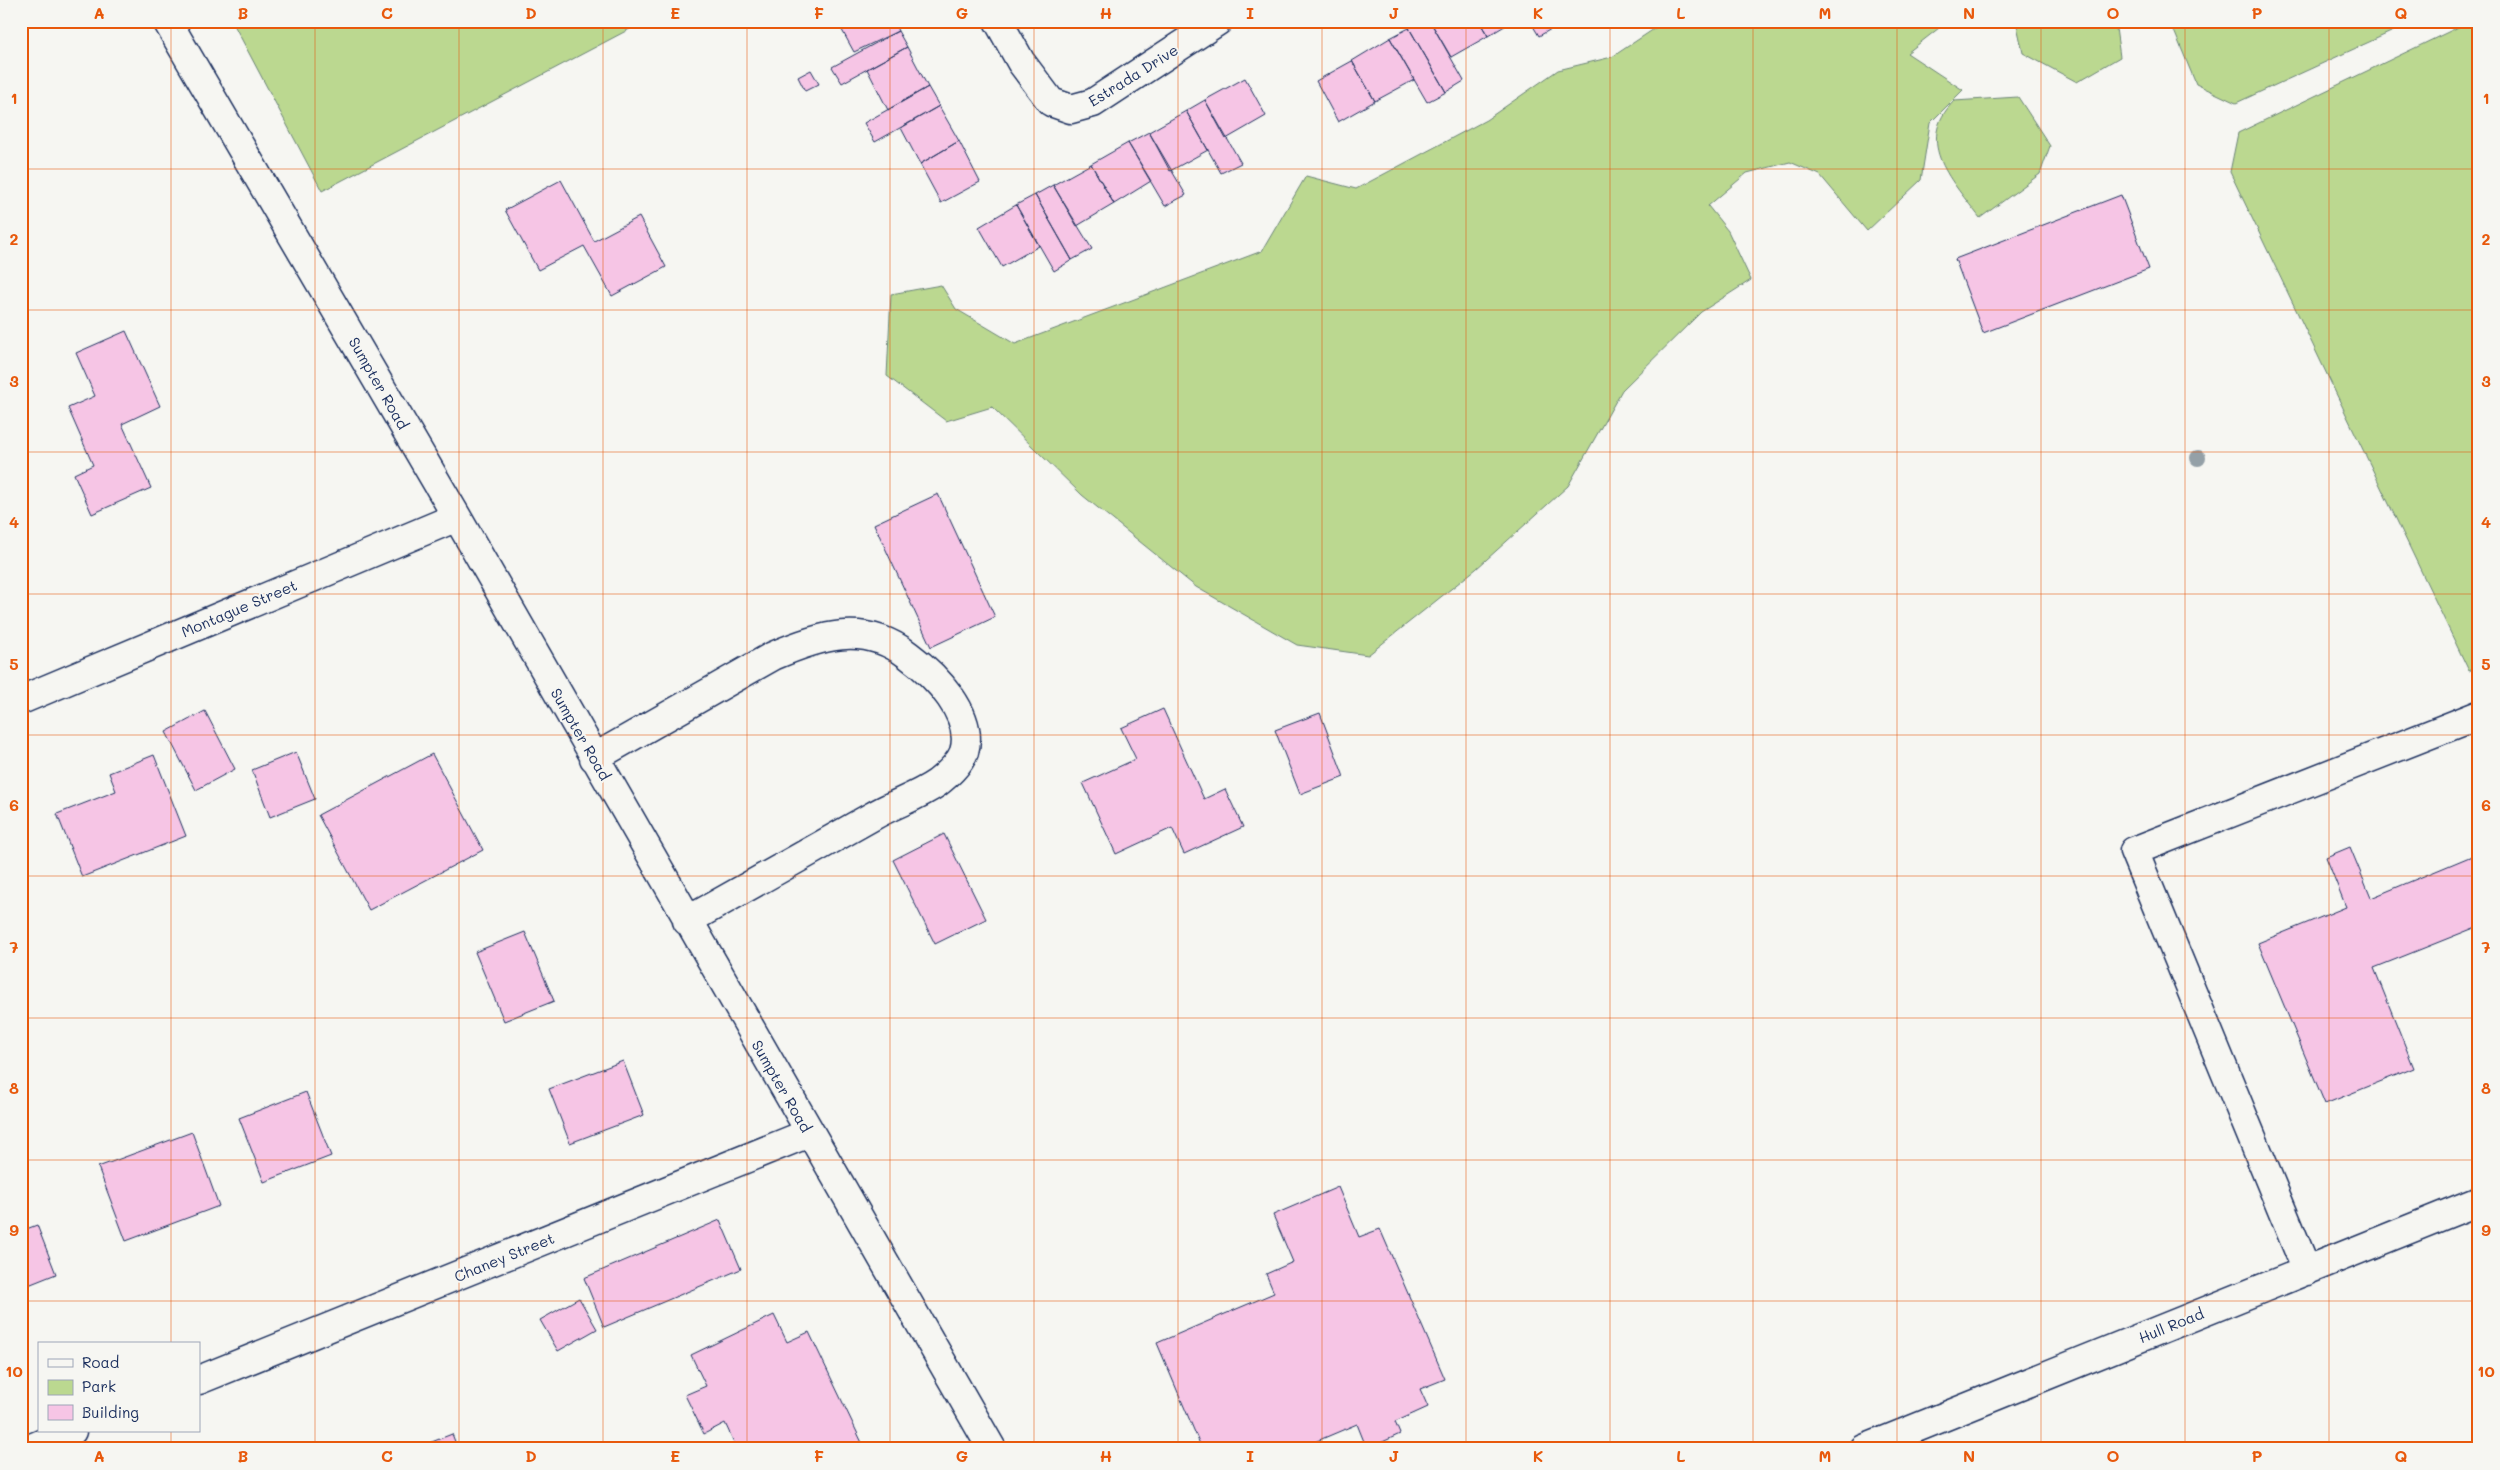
<svg xmlns="http://www.w3.org/2000/svg" width="2500" height="1470" font-family="Mali,sans-serif">
	<style>
		.green { fill: #bbd890; stroke: #6b8477 }
		.building { fill: #f6c5e5; stroke: #1b2f5e }
		.lines { fill: none; stroke-linecap: round; stroke-linejoin: round }
		.minor-casing { stroke: #1b2f5e; stroke-width: 31 }
		.minor { stroke: #f6f6f2; stroke-width: 28 }
		.tree { fill: #94a0a7 }
		.grid { fill: none; stroke: #e8590c; stroke-width: 1; stroke-opacity: 0.55 }
		.labels { text-anchor: middle; dominant-baseline: central; stroke-width: 4; stroke-linejoin: round; paint-order: stroke }
		.street-label { font-size: 15px; fill: #1b2f5e; stroke: #f6f6f2 }
		.neatline { fill: none; stroke: #e8590c; stroke-width: 2 }
		.grid-label { font-size: 16px; text-anchor: middle; font-weight: bold; fill: #e8590c }
	</style>
	<rect width="100%" height="100%" fill="#f6f6f2"/>
	<filter id="ink" filterUnits="userSpaceOnUse"><feTurbulence type="fractalNoise" baseFrequency=".02" numOctaves="2"/><feDisplacementMap in="SourceGraphic" scale="10" xChannelSelector="R" yChannelSelector="G"/><feConvolveMatrix kernelMatrix="1 2 1 2 8 2 1 2 1" color-interpolation-filters="sRGB"/></filter>
	<g filter="url(#ink)">
		<!-- green -->
		<path class="green" d="M232,21H645L322,191Z
			M1666,21H1948L1907,53L1963,90L1930,123L1921,180L1867,231L1820,175L1790,162L1747,173L1708,206L1728,231L1751,280L1701,312L1622,390L1568,486L1476,569L1368,655L1297,645L1196,587L1082,495L992,407L946,421L887,376L891,294L941,285L956,309L1015,344L1262,251L1306,176L1356,189L1486,120L1558,70L1612,57Z
			M2016,21H2115L2120,57L2077,82L2023,53Z
			M2170,21H2415L2236,103L2196,84Z
			M2471,21H2479V666L2469,671L2230,172L2238,133Z
			M2018,97L2050,146L2040,174L1980,218C1953,182 1913,143 1954,101Z"/>
		<!-- building -->
		<path class="building" d="M837,21H893L898,31L854,52Z
			M1420,21H1430L1464,81L1446,92L1409,28Z
			M1430,21H1479L1488,36L1451,57Z
			M1479,21H1513L1488,36Z
			M1530,21H1556L1558,25L1539,36Z
			M1409,28L1446,92L1427,102L1390,38Z
			M898,31L907,47L842,83L832,67Z
			M1390,38L1414,80L1375,101L1352,61Z
			M907,47L928,87L888,110L867,69Z
			M1352,61L1375,101L1338,122L1316,81Z
			M811,70L819,84L805,91L798,77Z
			M1245,78L1266,116L1226,139L1205,100Z
			M928,87L939,106L875,142L864,123Z
			M1205,100L1241,163L1221,173L1186,111Z
			M939,106L959,141L920,164L901,128Z
			M1186,111L1208,150L1170,171L1149,132Z
			M1149,132L1186,195L1165,206L1128,143Z
			M959,141L980,182L941,203L920,164Z
			M1128,143L1151,181L1114,204L1091,164Z
			M1091,164L1114,204L1077,226L1053,185Z
			M561,180L594,241L639,217L666,267L612,296L584,246L538,270L505,210Z
			M1053,185L1092,249L1072,260L1035,195Z
			M1035,195L1072,260L1054,271L1016,205Z
			M2121,195L2149,269L1983,333L1955,259Z
			M1016,205L1039,246L1002,267L979,227Z
			M126,331L160,406L122,424L151,488L92,514L74,474L93,465L68,408L95,396L76,353Z
			M938,494L995,617L931,647L874,524Z
			M1163,709L1204,799L1225,789L1243,827L1184,854L1172,828L1116,854L1083,783L1136,759L1121,728Z
			M205,711L235,769L196,790L166,732Z
			M1320,713L1344,777L1300,794L1275,730Z
			M296,752L315,799L270,817L252,770Z
			M432,754L483,850L369,910L318,815Z
			M154,755L186,836L82,877L57,814L116,791L109,773Z
			M944,834L986,919L935,944L893,860Z
			M2350,847L2371,898L2479,853V926L2374,968L2414,1068L2325,1104L2258,943L2346,907L2326,857Z
			M525,932L554,1001L504,1021L475,952Z
			M623,1061L644,1115L570,1143L549,1089Z
			M306,1092L331,1156L264,1182L239,1118Z
			M192,1132L219,1206L126,1241L98,1167Z
			M1338,1187L1359,1237L1380,1229L1445,1379L1420,1389L1428,1407L1395,1422L1400,1434L1367,1449L1357,1424L1298,1449H1202L1157,1343L1274,1293L1266,1274L1293,1262L1273,1215Z
			M720,1220L741,1269L604,1327L584,1278Z
			M37,1225L56,1274L21,1288V1231Z
			M579,1298L597,1329L558,1351L540,1320Z
			M774,1315L787,1342L809,1332L865,1449H737L725,1423L704,1434L685,1395L706,1386L691,1355Z
			M452,1434L458,1449H414Z"/>
		<g class="lines">
			<defs>
				<path id="minor" d="M167,21L457,517L992,1449
					M998,21L1021,62L1051,102L1071,109L1093,103L1218,21
					M21,700L457,517
					M594,758L773,656C819,636 864,621 908,655C935,675 975,715 964,752C959,765 947,775 937,783C917,797 893,804 873,816C811,851 749,886 687,921
					M2307,1271L2134,851L2479,715
					M199,1380L809,1133
					M29,1449L72,1431
					M1864,1449L2479,1201"/>
			</defs>
			<!-- minor casing -->
			<use href="#minor" class="minor-casing"/>
			<!-- minor -->
			<use href="#minor" class="minor"/>
		</g>
		<!-- trees -->
		<circle class="tree" cx="2198" cy="458" r="8"/>
	</g>
	<!-- grid -->
	<path class="grid" d="M171,21V1344M315,21V1449M459,21V1449M603,21V1449M747,21V1449M890,21V1449M1034,21V1449M1178,21V1449M1322,21V1449M1466,21V1449M1610,21V1449M1753,21V1449M1897,21V1449M2041,21V1449M2185,21V1449M2329,21V1449M21,169H2479M21,310H2479M21,452H2479M21,594H2479M21,735H2479M21,876H2479M21,1018H2479M21,1160H2479M21,1301H2479M171,1431V1449"/>
	<g class="labels">
		<!-- street labels -->
		<g class="street-label">
			<text transform="translate(1133 75) rotate(-32)">Estrada Drive</text>
			<text transform="translate(379 383) rotate(60)">Sumpter Road</text>
			<text transform="translate(239 608) rotate(-23)">Montague Street</text>
			<text transform="translate(581 734) rotate(60)">Sumpter Road</text>
			<text transform="translate(782 1086) rotate(60)">Sumpter Road</text>
			<text transform="translate(504 1257) rotate(-22)">Chaney Street</text>
			<text transform="translate(2171 1325) rotate(-22)">Hull Road</text>
		</g>
	</g>
	<!-- margin -->
	<rect width="2500" height="1470" fill="none" stroke="#f6f6f2" stroke-width="55"/>
	<!-- legend -->
	<rect x="38" y="1342" width="162" height="90" fill="#f6f6f2" stroke="#9ea6b7"/>
	<rect x="48" y="1359" width="25" height="8" fill="#f6f6f2" stroke="#9ea6b7"/>
	<text x="82" y="1368" font-size="15" fill="#1b2f5e">Road</text>
	<rect x="48" y="1380" width="25" height="15" fill="#bbd890" stroke="#9ea6b7"/>
	<text x="82" y="1392" font-size="15" fill="#1b2f5e">Park</text>
	<rect x="48" y="1405" width="25" height="15" fill="#f6c5e5" stroke="#9ea6b7"/>
	<text x="82" y="1418" font-size="15" fill="#1b2f5e">Building</text>
	<rect x="28" y="28" width="2444" height="1414" class="neatline"/>
	<g class="grid-label">
		<text x="99" y="19">A</text>
		<text x="243" y="19">B</text>
		<text x="387" y="19">C</text>
		<text x="531" y="19">D</text>
		<text x="675" y="19">E</text>
		<text x="819" y="19">F</text>
		<text x="962" y="19">G</text>
		<text x="1106" y="19">H</text>
		<text x="1250" y="19">I</text>
		<text x="1394" y="19">J</text>
		<text x="1538" y="19">K</text>
		<text x="1681" y="19">L</text>
		<text x="1825" y="19">M</text>
		<text x="1969" y="19">N</text>
		<text x="2113" y="19">O</text>
		<text x="2257" y="19">P</text>
		<text x="2401" y="19">Q</text>
		<text x="14" y="104">1</text>
		<text x="2486" y="104">1</text>
		<text x="14" y="245">2</text>
		<text x="2486" y="245">2</text>
		<text x="14" y="387">3</text>
		<text x="2486" y="387">3</text>
		<text x="14" y="528">4</text>
		<text x="2486" y="528">4</text>
		<text x="14" y="670">5</text>
		<text x="2486" y="670">5</text>
		<text x="14" y="811">6</text>
		<text x="2486" y="811">6</text>
		<text x="14" y="953">7</text>
		<text x="2486" y="953">7</text>
		<text x="14" y="1094">8</text>
		<text x="2486" y="1094">8</text>
		<text x="14" y="1236">9</text>
		<text x="2486" y="1236">9</text>
		<text x="14" y="1377">10</text>
		<text x="2486" y="1377">10</text>
		<text x="99" y="1462">A</text>
		<text x="243" y="1462">B</text>
		<text x="387" y="1462">C</text>
		<text x="531" y="1462">D</text>
		<text x="675" y="1462">E</text>
		<text x="819" y="1462">F</text>
		<text x="962" y="1462">G</text>
		<text x="1106" y="1462">H</text>
		<text x="1250" y="1462">I</text>
		<text x="1394" y="1462">J</text>
		<text x="1538" y="1462">K</text>
		<text x="1681" y="1462">L</text>
		<text x="1825" y="1462">M</text>
		<text x="1969" y="1462">N</text>
		<text x="2113" y="1462">O</text>
		<text x="2257" y="1462">P</text>
		<text x="2401" y="1462">Q</text>
	</g>
</svg>
